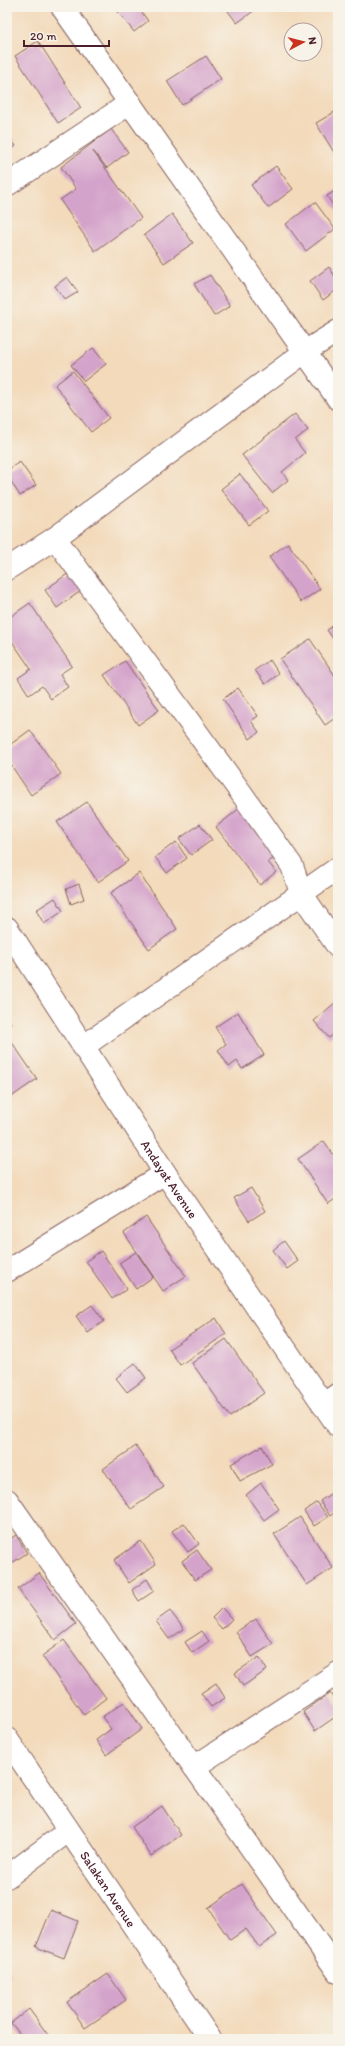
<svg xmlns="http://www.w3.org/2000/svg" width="345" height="2046" font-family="Itim,sans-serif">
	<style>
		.building { fill: #d4a3cb }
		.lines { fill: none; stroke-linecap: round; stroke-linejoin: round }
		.minor-casing { stroke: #85605d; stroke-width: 24 }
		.minor { stroke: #fff; stroke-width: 22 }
		.labels { text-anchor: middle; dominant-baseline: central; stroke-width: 4; stroke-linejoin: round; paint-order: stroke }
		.street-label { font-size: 13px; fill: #4a1f2b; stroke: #f7f3e8 }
	</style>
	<rect width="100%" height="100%" fill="#f7f3e8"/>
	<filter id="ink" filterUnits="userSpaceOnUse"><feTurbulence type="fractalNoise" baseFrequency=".025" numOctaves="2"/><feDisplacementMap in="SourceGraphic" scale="8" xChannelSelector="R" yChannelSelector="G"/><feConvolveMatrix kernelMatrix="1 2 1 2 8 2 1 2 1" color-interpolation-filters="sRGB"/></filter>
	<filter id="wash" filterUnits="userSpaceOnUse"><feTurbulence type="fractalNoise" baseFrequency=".012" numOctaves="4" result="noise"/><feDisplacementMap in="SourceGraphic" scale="16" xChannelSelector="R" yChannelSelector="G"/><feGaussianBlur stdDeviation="0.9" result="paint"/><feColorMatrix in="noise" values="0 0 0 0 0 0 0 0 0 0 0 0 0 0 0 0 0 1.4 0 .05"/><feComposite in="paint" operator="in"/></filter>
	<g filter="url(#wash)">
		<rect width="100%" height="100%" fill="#f3dabb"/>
		<g id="blocks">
			<!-- building -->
			<path class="building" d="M138,7L148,21L134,32L115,8Z
				M225,7H253L255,10L237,23Z
				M38,41L81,108L58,123L15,56Z
				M206,56L221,79L182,105L167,81Z
				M338,110V159L316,123Z
				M111,129L128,152L107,168L93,151L141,218L95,251L60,200L76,189L61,167Z
				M7,134L16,146L7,153Z
				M276,166L293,189L268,208L251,185Z
				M338,189V213L327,196Z
				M315,202L335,229L306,251L286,224Z
				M172,214L193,243L164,263L144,235Z
				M329,267L338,281V289L323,300L310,281Z
				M210,275L230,306L214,316L194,284Z
				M67,277L78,292L65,300L55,286Z
				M93,348L106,364L84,381L71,365Z
				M73,371L109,418L91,432L55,385Z
				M295,414L308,430L295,440L305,453L282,472L288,480L272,493L242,455Z
				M20,462L36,485L20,496L7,475V470Z
				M240,474L268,511L249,525L221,489Z
				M288,543L320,589L301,602L269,557Z
				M73,570L85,588L57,608L45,590Z
				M30,603L72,666L60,674L68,687L51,699L42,686L29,695L18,678L31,669L7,634V619Z
				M338,622V646L327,630Z
				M310,639L338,680V716L325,725L280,659Z
				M270,660L279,674L265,684L255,670Z
				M125,661L159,710L138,725L104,675Z
				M238,688L258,716L251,721L259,732L250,739L223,699Z
				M30,730L61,774L31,795L7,759V747Z
				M87,802L128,861L98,882L57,822Z
				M240,808L277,856L268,862L276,872L260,885L216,827Z
				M200,824L212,840L191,855L179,839Z
				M176,842L187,858L167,873L155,857Z
				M139,873L177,929L149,949L111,893Z
				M79,884L84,899L71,904L66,889Z
				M55,898L63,911L44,924L36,910Z
				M338,1000V1031L329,1038L314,1021Z
				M238,1012L264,1055L242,1069L237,1061L229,1067L218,1050L226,1044L215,1027Z
				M7,1018L11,1023L7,1027Z
				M7,1035L37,1079L7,1100Z
				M324,1141L338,1161V1197L328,1204L298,1159Z
				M251,1188L265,1211L249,1221L234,1198Z
				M146,1217L186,1276L163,1291L124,1233Z
				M284,1241L298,1261L287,1269L273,1250Z
				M101,1251L127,1289L112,1299L86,1261Z
				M136,1252L153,1277L136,1289L119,1263Z
				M92,1305L104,1321L88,1333L76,1316Z
				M216,1318L226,1334L180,1365L169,1349Z
				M226,1339L264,1393L230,1417L192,1363Z
				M135,1363L146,1378L127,1392L116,1378Z
				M136,1446L164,1487L131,1509L103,1469Z
				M262,1446L272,1464L240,1481L231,1464Z
				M261,1483L279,1509L264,1520L246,1495Z
				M333,1492L338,1499V1510L330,1516L320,1501Z
				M317,1502L328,1517L314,1526L304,1511Z
				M300,1517L333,1568L307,1585L274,1534Z
				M184,1523L199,1544L188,1552L172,1531Z
				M16,1535L27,1553L9,1565L7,1562V1541Z
				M141,1541L156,1564L129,1583L114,1560Z
				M197,1550L211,1570L195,1580L182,1561Z
				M39,1573L76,1624L55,1640L18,1589Z
				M147,1579L154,1591L139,1601L132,1590Z
				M222,1608L232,1619L222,1629L212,1618Z
				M170,1611L184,1629L169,1639L156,1621Z
				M256,1619L273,1644L252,1657L236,1632Z
				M202,1631L209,1641L192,1653L185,1642Z
				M64,1640L106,1698L84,1715L42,1656Z
				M259,1657L267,1670L243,1686L235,1673Z
				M216,1683L225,1698L211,1707L201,1693Z
				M330,1693L338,1705V1715L315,1731L303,1712Z
				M124,1702L142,1729L106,1755L96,1740L111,1729L102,1717Z
				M162,1806L181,1835L151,1856L132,1827Z
				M242,1884L277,1935L259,1947L246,1929L230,1940L208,1908Z
				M51,1910L78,1921L64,1958L36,1947Z
				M7,1967L11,1975L7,1978Z
				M108,1974L126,2000L85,2028L67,2002Z
				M29,2009L51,2039H24L11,2023Z"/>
		</g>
	</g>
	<g filter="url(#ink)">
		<use href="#blocks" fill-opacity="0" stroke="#85605d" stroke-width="1"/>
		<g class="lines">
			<defs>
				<g id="minor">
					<path d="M62,7L338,399"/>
					<path d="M7,185L130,103"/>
					<path d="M55,538L242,794L292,866L301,893L338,947"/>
					<path d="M7,569L55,538L306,351L338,331"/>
					<path id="s1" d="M7,928L165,1173L338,1426"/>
					<path d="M84,1046L338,868"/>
					<path d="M7,1271L165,1173"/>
					<path d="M323,1405L338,1394"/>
					<path d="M7,1500L338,1972"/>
					<path id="s2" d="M7,1739L210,2039"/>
					<path d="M194,1767L338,1673"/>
					<path d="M7,1877L68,1831"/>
				</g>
			</defs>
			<!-- minor casing -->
			<use href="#minor" class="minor-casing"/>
			<!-- minor -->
			<use href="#minor" class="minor"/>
		</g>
	</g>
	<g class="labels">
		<!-- street labels -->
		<g class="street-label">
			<text stroke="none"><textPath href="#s1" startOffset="299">Andayat Avenue</textPath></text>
			<text stroke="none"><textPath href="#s2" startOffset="181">Salakan Avenue</textPath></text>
		</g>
	</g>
	<!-- margin -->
	<rect width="345" height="2046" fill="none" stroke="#f7f3e8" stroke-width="24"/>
	<!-- north arrow -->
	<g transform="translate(303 42) rotate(83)"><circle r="19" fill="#f7f3e8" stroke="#b29e9c"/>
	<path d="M0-3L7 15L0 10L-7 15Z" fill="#c8321e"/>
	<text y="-6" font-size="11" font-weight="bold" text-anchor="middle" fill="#4a1f2b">N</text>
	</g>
	<!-- scale -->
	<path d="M24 40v6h85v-6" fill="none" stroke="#4a1f2b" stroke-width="2"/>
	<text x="30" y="40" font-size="12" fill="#4a1f2b" stroke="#f7f3e8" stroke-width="3" paint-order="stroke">20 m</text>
</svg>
